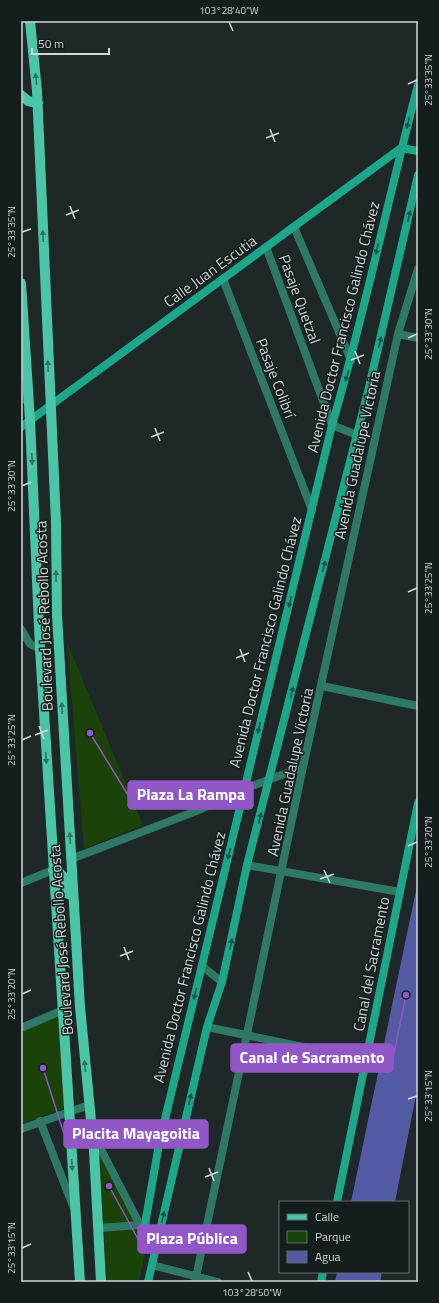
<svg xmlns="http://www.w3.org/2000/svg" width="439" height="1303" font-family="'Titillium Web',sans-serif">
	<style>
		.green { fill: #1b4209 }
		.water { fill: #545aa4 }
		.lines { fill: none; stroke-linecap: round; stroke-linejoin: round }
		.street { stroke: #2f7865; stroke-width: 8 }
		.secondary { stroke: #1da788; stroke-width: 8 }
		.primary { stroke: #4ac6a6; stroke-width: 10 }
		.oneway { fill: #307262 }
		.oneway2 { fill: #185549 }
		.ticks { fill: none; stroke: #d2d8d9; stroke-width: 1.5 }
		.labels { text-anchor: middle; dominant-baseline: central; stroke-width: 3; stroke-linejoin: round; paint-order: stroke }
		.street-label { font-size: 15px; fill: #d2d8d9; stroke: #151e1f }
		.leader { fill: none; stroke: #9157c6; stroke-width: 1.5 }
		.callout-dot { fill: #9157c6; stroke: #151e1f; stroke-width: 1.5 }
		.callout { fill: #9157c6; stroke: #9157c6; stroke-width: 1.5 }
		.callout-label { font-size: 16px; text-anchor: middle; font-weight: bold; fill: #fff }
		.neatline { fill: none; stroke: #d2d8d9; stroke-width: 1.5 }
		.ticks-label { font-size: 10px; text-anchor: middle; fill: #d2d8d9 }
	</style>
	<rect width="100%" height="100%" fill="#1e2829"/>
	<!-- green -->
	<path class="green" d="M67,642L143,825L84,849Z
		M62,1013L67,1107L21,1124V1029Z
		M100,1151L148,1238L139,1282H107Z"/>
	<!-- water -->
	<path class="water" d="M418,881V1085L395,1202H351Z
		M337,1272H382L380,1282H335Z"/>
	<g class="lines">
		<!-- street -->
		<path class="street" d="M294,227L351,360
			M266,247L332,425L357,435
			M223,279L312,510
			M398,334L418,338
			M21,394L29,404
			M21,629L30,644L40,649
			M322,686L418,706
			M71,859L199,810L244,789L303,767
			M247,865L400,892
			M21,883L53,870
			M202,966L222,982
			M207,1027L366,1060
			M21,1028L63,1010
			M40,1121L73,1206
			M21,1129L89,1105
			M93,1134L140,1225L156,1244
			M99,1228L140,1225
			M152,1265L218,1282
			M195,1282L303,767L398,334L418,269"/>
		<!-- secondary -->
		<path class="secondary" d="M21,427L401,148L418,151
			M337,1202L418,803
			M144,1230L159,1144L332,425C365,313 388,198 418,85
			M148,1282L207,1027L222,982L247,865L369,387L418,175
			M321,1282L323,1272"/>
		<!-- primary -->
		<path class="primary" d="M30,21L37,91L56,523L57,615L80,1007L94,1151L101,1282
			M21,95L28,101L38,103
			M21,283L30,420L40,649L80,1282
			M53,870C64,872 67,884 68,894"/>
	</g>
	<!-- one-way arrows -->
	<defs><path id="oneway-solid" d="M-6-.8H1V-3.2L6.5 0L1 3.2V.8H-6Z"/></defs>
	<g class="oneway">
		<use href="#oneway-solid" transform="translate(36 79) rotate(-95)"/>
		<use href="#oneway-solid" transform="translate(43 236) rotate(-92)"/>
		<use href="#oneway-solid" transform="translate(48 366) rotate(-92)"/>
		<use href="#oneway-solid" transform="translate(32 459) rotate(88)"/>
		<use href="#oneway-solid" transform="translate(56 576) rotate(-90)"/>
		<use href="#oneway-solid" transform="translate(62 708) rotate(-93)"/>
		<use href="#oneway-solid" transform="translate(46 758) rotate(86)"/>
		<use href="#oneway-solid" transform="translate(70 838) rotate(-93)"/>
		<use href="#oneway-solid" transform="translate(85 1066) rotate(-95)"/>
		<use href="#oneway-solid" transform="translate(72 1165) rotate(86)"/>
	</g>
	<g class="oneway2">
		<use href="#oneway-solid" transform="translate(408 123) rotate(105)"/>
		<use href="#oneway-solid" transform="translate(409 216) rotate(-77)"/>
		<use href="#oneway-solid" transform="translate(377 249) rotate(103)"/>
		<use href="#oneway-solid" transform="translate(380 342) rotate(-77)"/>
		<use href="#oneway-solid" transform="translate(347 376) rotate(107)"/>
		<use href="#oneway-solid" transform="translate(324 566) rotate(-76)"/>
		<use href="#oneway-solid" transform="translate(290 602) rotate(104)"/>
		<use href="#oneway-solid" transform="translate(292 692) rotate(-76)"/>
		<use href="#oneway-solid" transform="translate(259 728) rotate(104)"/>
		<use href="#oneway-solid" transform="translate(260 818) rotate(-75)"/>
		<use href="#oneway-solid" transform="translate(229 854) rotate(104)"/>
		<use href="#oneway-solid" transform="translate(231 944) rotate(-78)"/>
		<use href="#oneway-solid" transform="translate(195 994) rotate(104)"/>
		<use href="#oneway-solid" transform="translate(190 1099) rotate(-77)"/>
		<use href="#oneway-solid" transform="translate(163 1217) rotate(-77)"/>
	</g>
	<!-- ticks -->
	<path class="ticks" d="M229,22L233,31M408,84L417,80M270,129L275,142M266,138L279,133M70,206L75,219M66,215L79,210M22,232L31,229M408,338L417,334M355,351L360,364M351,360L364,355M155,428L160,441M151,437L164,432M22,486L31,482M408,592L417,588M240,649L245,662M236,658L249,653M39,726L44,739M35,735L48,730M22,740L31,736M408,846L417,842M324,870L330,883M320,879L334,874M124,947L129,960M120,956L133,951M22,994L31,990M408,1099L417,1096M209,1168L214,1181M205,1177L218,1172M22,1248L31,1244M248,1272L252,1281"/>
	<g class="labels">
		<!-- street labels -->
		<g class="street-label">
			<text transform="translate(210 271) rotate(-36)">Calle Juan Escutia</text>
			<text transform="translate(300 299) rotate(70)">Pasaje Quetzal</text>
			<text transform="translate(343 327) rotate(-76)">Avenida Doctor Francisco Galindo Chávez</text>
			<text transform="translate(276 378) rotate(69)">Pasaje Colibrí</text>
			<text transform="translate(357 455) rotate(-78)">Avenida Guadalupe Victoria</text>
			<text transform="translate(44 616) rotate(-92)">Boulevard José Rebollo Acosta</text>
			<text transform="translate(265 642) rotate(-76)">Avenida Doctor Francisco Galindo Chávez</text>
			<text transform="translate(290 772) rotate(-78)">Avenida Guadalupe Victoria</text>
			<text transform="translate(61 940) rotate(-94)">Boulevard José Rebollo Acosta</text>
			<text transform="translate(189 957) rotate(-76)">Avenida Doctor Francisco Galindo Chávez</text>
			<text transform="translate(371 964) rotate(-79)">Canal del Sacramento</text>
		</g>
	</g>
	<!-- callouts -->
	<path class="leader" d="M90 733L128 795M406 995L393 1058M43 1068L64 1134M109 1186L138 1239"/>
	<g class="callout-dot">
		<circle cx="90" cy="733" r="4"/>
		<circle cx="406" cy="995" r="4"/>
		<circle cx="43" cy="1068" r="4"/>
		<circle cx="109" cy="1186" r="4"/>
	</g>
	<g class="callout">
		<rect x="128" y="781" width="125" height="28" rx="4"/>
		<rect x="231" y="1044" width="162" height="28" rx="4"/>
		<rect x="64" y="1120" width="144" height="28" rx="4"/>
		<rect x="138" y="1225" width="108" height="28" rx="4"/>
	</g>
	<g class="callout-label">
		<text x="191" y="800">Plaza La Rampa</text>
		<text x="312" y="1063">Canal de Sacramento</text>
		<text x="136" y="1139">Placita Mayagoitia</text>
		<text x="192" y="1244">Plaza Pública</text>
	</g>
	<!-- border -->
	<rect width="439" height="1303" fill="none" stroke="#151e1f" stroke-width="44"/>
	<!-- legend -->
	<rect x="279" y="1201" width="130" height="72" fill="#151e1f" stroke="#616869"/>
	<rect x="287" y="1214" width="20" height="6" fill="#4ac6a6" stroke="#616869"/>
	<text x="315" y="1221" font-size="12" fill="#d2d8d9">Calle</text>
	<rect x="287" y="1231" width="20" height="12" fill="#1b4209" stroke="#616869"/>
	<text x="315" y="1241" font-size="12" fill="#d2d8d9">Parque</text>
	<rect x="287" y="1251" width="20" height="12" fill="#545aa4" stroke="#616869"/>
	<text x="315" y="1261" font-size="12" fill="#d2d8d9">Agua</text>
	<!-- scale -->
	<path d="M32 48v6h77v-6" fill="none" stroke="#d2d8d9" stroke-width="2"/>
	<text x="38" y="48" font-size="12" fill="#d2d8d9" stroke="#151e1f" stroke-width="3" paint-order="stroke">50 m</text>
	<rect x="22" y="22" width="395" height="1259" class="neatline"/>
	<g class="ticks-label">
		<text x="229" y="14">103°28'40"W</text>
		<text transform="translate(428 80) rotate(-90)" y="4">25°33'35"N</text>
		<text transform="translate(11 232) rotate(-90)" y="4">25°33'35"N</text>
		<text transform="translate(428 334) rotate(-90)" y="4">25°33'30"N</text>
		<text transform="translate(11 486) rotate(-90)" y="4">25°33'30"N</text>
		<text transform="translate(428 588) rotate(-90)" y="4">25°33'25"N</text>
		<text transform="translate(11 740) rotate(-90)" y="4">25°33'25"N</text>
		<text transform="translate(428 842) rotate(-90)" y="4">25°33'20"N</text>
		<text transform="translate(11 994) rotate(-90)" y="4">25°33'20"N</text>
		<text transform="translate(428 1096) rotate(-90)" y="4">25°33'15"N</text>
		<text transform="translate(11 1248) rotate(-90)" y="4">25°33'15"N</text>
		<text x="252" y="1296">103°28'50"W</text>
	</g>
</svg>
